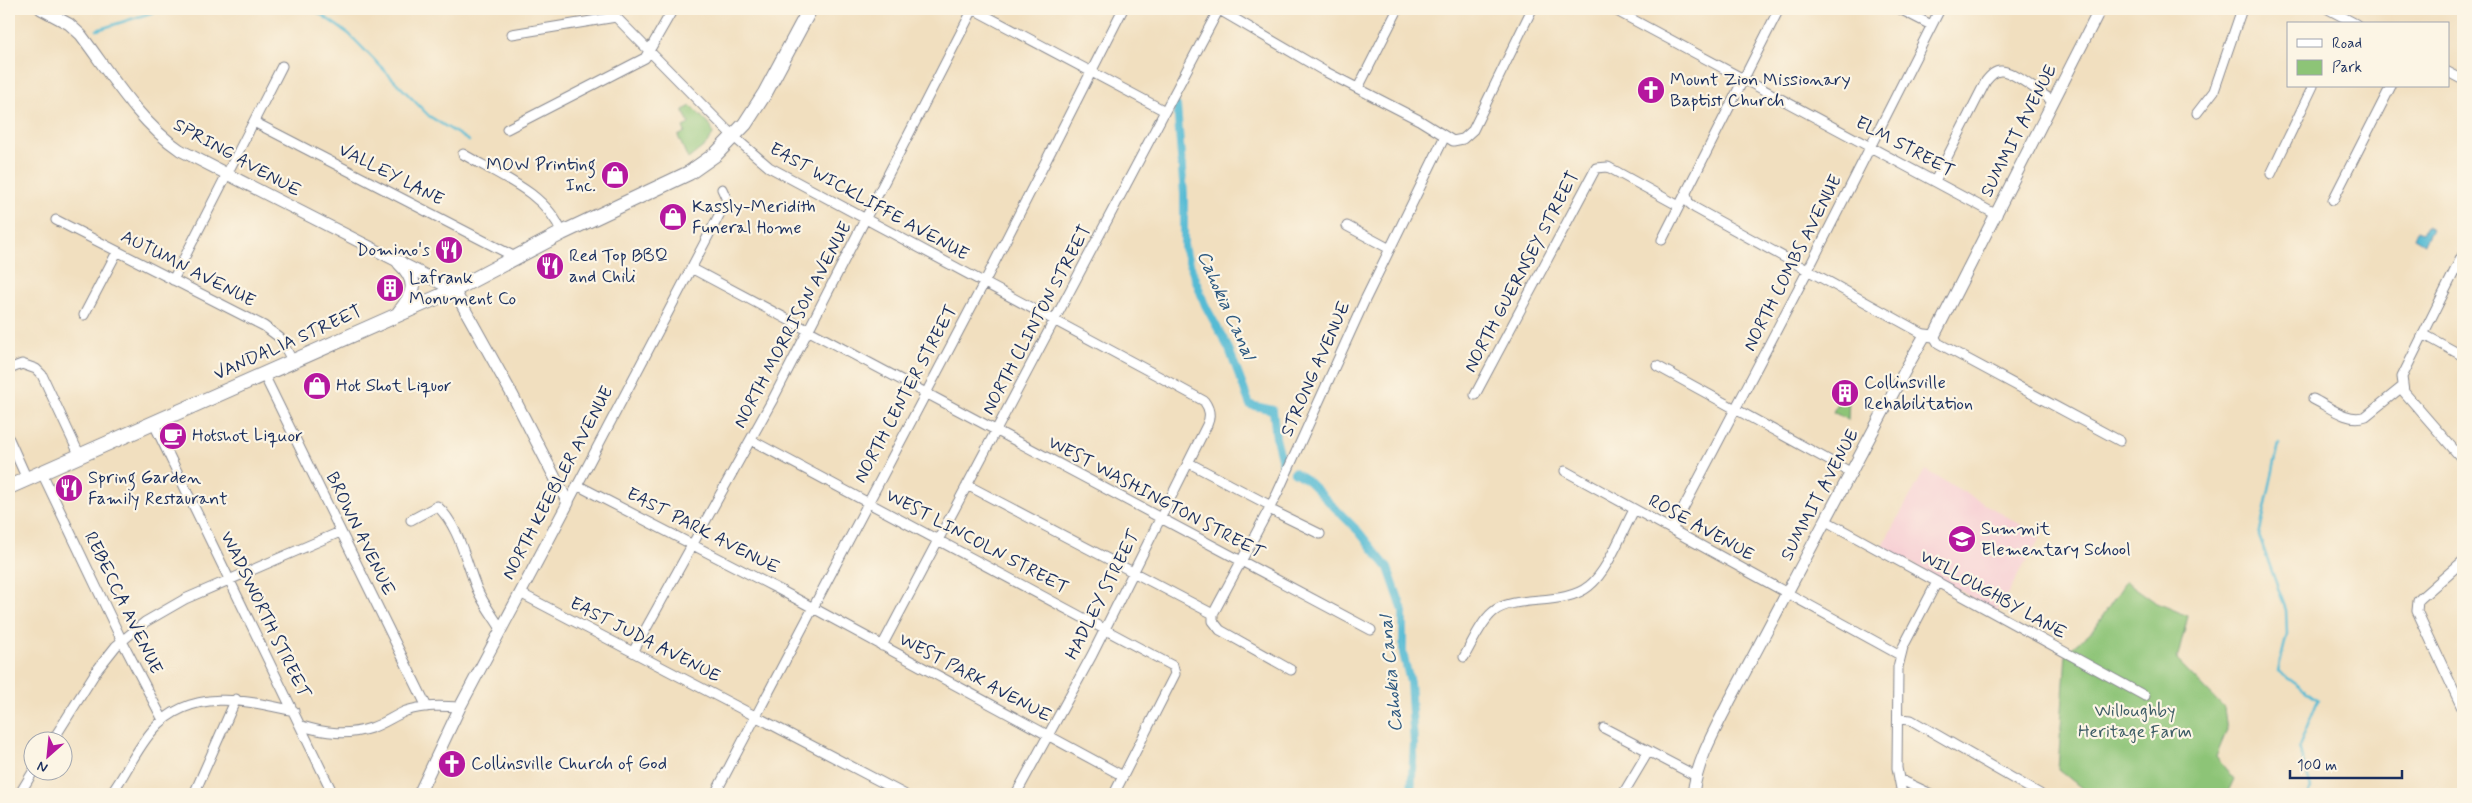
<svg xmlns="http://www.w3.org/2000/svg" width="2472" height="803" font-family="Mynerve,sans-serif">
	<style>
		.built { fill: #f7cfd4 }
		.green { fill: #8dc477; stroke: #547a6a }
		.water { fill: #56bbd4; stroke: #387599 }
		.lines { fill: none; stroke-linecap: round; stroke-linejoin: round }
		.stream { stroke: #56bbd4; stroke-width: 2.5 }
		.canal { stroke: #56bbd4; stroke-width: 8 }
		.minor-casing { stroke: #86878e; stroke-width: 11 }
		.tertiary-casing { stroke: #86878e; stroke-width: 13 }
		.primary-casing { stroke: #86878e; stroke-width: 16 }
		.minor { stroke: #fff; stroke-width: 9 }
		.tertiary { stroke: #fff; stroke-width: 11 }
		.primary { stroke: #fff; stroke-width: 14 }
		.labels { text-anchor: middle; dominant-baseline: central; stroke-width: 4.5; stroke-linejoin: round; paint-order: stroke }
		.poi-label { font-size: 18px; fill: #1b2f5e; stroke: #fcf5e5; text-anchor: start }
		.street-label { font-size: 18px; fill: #1b2f5e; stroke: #fcf5e5 }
		.park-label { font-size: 18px; fill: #3d5c66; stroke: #fcf5e5 }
		.water-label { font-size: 19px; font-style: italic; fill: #2d5981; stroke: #fcf5e5 }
	</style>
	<rect width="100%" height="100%" fill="#fcf5e5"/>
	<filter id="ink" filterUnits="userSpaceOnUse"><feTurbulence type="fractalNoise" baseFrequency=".02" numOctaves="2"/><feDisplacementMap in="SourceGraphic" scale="10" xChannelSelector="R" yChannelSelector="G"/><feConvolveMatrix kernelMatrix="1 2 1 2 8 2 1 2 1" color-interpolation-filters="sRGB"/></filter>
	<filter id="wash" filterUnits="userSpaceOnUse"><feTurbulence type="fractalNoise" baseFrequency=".0096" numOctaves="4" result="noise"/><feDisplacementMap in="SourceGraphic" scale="20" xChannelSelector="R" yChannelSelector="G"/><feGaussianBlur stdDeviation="1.12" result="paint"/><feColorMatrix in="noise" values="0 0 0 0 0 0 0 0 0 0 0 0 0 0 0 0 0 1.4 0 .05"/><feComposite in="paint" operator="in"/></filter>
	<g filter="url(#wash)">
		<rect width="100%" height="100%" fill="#f1dfbf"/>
		<!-- built -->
		<path class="built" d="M1925,470L2041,536L1997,612L1882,546Z"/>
		<!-- green -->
		<path class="green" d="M691,106L711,126L713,134L707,144L688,159L678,136L685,132L683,127L689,124L683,110Z
			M1849,395L1848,420L1833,412L1839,400Z
			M2126,581L2155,602L2188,616L2177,660L2224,708L2227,730L2216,757L2234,779L2227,794H2089L2058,769L2066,653L2094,629Z"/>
		<!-- water -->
		<path class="water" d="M2426,226L2432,229L2424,244L2414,238L2417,231L2422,233Z"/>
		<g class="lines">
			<!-- stream -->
			<path class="stream" d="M312,9L316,11L349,9
				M316,11L349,34L429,116L469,141
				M97,30L163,9
				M2279,443L2259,536L2286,610L2287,634L2278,671L2318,700L2299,747L2311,788L2309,794"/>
			<!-- canal -->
			<path class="canal" d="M1177,106L1184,194V248L1205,305L1229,349L1250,405L1273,410L1276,438L1283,466
				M1294,472L1307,480L1359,532L1388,568L1403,611V653L1410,682L1414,744L1411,794"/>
		</g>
	</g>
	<g filter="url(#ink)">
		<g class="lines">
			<defs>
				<path id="minor" d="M608,9L734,137L769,167L1147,370L1204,401C1210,409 1211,416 1207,425L1092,655L1016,794
					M973,9L1165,111
					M1218,9L1324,71L1419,120L1453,141L1463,139L1473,130L1532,9
					M1613,9L1997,215
					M1900,9L1931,25
					M2328,9L2356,24
					M512,34L616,17
					M2448,72L2463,80
					M1358,88L1398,9
					M2197,113L2214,91L2242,9
					M254,122L515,257
					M507,129L645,58L673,9
					M463,154C498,175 546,192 562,233
					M2271,174L2313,86
					M1935,181L1986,81C1990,76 1995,70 2002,71C2015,72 2041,94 2053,101
					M1686,193L1688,202L1695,208L1925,335
					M2333,200L2391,86
					M56,220L264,326L280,338L293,362
					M1347,226L1390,249
					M1662,240L1779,9
					M2463,254L2402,377L2404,392L2463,460
					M691,268L1371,630
					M173,280L282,66
					M84,315L117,252
					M2423,334L2463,356
					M1934,336L1938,343L1958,354L2120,441
					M1657,366L1852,473
					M9,369L22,364L36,369L42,375L80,456
					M264,375L427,707
					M1475,395L1596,168L1608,167L1679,206
					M2313,399C2329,407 2349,423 2366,416L2402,387
					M154,424L333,794
					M9,439L27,479
					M751,440L1173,666L1175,674L1114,794
					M1189,463L1271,506
					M1565,471L1900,655
					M42,473L122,641L163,720
					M577,485L780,590L1123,776
					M967,485L1213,614V621L1220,630L1291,670
					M568,503L727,200L722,189
					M1269,509L1320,534
					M411,520L437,506C459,525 466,563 477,589C483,603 493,616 501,629
					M1826,521L2145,696
					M1672,530L1808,270L1940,9
					M2463,561L2422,597L2418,601L2417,611L2463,710
					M520,593L904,794
					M1213,614L1277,494L1364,302L1445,136
					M882,646L1219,9
					M633,652L773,399L973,9
					M1464,657C1472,643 1481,622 1493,612C1514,594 1564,607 1589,586C1608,571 1622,532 1634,510
					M1899,719L1911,720L2040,794
					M302,726C325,733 347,736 371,728C383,724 394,716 406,711C423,705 443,706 460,707
					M1604,728L1696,776
					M53,740L97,670L116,646L145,622L185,599L340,532
					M1899,779L1931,794
					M22,790L34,770
					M111,794C126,774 136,749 153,730C190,687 246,700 294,711
					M194,794L236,699
					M715,794L984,283L1123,9
					M1623,794L1648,752
					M1902,794L1897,768L1898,667L1903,647L1937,582"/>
				<path id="tertiary" d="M41,9L69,24L81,35C111,75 139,122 180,150L454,290L513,396L568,503L460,707L419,794
					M1693,794C1697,761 1714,732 1729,702L1908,365L1925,335L1934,336L2100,9"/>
				<path id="primary" d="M399,313C415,294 419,281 400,263
					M9,487L454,290L562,233L689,173L716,154L745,124L765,93L810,9"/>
			</defs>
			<!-- minor casing -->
			<use href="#minor" class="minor-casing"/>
			<!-- tertiary casing -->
			<use href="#tertiary" class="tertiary-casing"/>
			<!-- primary casing -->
			<use href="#primary" class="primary-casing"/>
			<!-- minor -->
			<use href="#minor" class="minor"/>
			<!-- tertiary -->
			<use href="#tertiary" class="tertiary"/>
			<!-- primary -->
			<use href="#primary" class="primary"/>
		</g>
	</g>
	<!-- icons -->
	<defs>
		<symbol id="church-disc" viewBox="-11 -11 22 22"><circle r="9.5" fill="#b5179e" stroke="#fcf5e5"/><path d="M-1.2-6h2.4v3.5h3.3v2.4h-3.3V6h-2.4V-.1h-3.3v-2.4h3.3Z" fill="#fff"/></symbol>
		<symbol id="shop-disc" viewBox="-11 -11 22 22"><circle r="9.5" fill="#b5179e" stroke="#fcf5e5"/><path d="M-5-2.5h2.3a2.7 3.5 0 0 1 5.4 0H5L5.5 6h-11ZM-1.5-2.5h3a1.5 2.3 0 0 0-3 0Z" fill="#fff"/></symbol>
		<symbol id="restaurant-disc" viewBox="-11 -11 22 22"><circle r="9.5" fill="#b5179e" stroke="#fcf5e5"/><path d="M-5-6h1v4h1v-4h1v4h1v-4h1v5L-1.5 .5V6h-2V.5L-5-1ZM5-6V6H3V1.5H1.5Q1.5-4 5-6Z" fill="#fff"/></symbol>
		<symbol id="building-disc" viewBox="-11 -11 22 22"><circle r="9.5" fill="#b5179e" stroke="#fcf5e5"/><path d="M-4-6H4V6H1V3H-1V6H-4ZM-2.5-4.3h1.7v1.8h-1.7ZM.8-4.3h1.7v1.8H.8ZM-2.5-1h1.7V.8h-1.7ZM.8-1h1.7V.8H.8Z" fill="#fff"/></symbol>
		<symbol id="cafe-disc" viewBox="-11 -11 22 22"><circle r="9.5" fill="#b5179e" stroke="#fcf5e5"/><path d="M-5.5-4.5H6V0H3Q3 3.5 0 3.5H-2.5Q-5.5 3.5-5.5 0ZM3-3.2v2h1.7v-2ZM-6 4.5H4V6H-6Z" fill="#fff"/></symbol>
		<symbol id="school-disc" viewBox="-11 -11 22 22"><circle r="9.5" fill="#b5179e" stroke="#fcf5e5"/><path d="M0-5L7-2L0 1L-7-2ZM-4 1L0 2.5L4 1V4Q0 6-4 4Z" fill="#fff"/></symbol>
	</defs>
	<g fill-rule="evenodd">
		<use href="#church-disc" x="1635" y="74" width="32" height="32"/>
		<use href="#shop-disc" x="599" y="159" width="32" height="32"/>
		<use href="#shop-disc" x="657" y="201" width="32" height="32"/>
		<use href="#restaurant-disc" x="433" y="234" width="32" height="32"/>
		<use href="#restaurant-disc" x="534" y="250" width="32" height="32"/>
		<use href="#building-disc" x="374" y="272" width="32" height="32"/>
		<use href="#shop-disc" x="301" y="370" width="32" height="32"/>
		<use href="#building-disc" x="1829" y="377" width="32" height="32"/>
		<use href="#cafe-disc" x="157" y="420" width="32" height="32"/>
		<use href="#restaurant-disc" x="53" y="472" width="32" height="32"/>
		<use href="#school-disc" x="1946" y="523" width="32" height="32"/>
		<use href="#church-disc" x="436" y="748" width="32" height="32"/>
	</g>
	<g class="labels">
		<!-- poi labels -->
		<g class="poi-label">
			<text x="1670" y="80">Mount Zion Missionary<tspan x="1670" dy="21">Baptist Church</tspan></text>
			<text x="596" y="165" text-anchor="end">MOW Printing<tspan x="596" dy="21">Inc.</tspan></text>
			<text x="692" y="207">Kassly-Meridith<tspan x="692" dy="21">Funeral Home</tspan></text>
			<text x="430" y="250" text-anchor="end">Domino's</text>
			<text x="569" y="256">Red Top BBQ<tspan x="569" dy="21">and Chili</tspan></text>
			<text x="409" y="278">Lafrank<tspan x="409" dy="21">Monument Co</tspan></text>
			<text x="1864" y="383">Collinsville<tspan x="1864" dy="21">Rehabilitation</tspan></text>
			<text x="336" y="386">Hot Shot Liquor</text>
			<text x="192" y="436">Hotshot Liquor</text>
			<text x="88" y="478">Spring Garden<tspan x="88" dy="21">Family Restaurant</tspan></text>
			<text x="1981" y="529">Summit<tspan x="1981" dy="21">Elementary School</tspan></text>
			<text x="471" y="764">Collinsville Church of God</text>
		</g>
		<!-- street labels -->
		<g class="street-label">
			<text transform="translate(2019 131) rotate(-63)">SUMMIT AVENUE</text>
			<text transform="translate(1905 147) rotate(28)">ELM STREET</text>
			<text transform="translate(237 158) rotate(29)">SPRING AVENUE</text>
			<text transform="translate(391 175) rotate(27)">VALLEY LANE</text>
			<text transform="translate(869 202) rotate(29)">EAST WICKLIFFE AVENUE</text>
			<text transform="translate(1793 263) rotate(-63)">NORTH COMBS AVENUE</text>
			<text transform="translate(188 269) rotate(27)">AUTUMN AVENUE</text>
			<text transform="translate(1522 272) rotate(-62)">NORTH GUERNSEY STREET</text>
			<text transform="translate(1037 320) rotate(-62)">NORTH CLINTON STREET</text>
			<text transform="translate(793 325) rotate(-62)">NORTH MORRISON AVENUE</text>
			<text transform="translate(288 343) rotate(-24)">VANDALIA STREET</text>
			<text transform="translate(1316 369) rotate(-66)">STRONG AVENUE</text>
			<text transform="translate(906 394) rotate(-62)">NORTH CENTER STREET</text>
			<text transform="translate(558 483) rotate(-62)">NORTH KEEBLER AVENUE</text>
			<text transform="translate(1820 495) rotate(-62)">SUMMIT AVENUE</text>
			<text transform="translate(1156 498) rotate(28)">WEST WASHINGTON STREET</text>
			<text transform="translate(1701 528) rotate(29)">ROSE AVENUE</text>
			<text transform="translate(703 531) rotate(27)">EAST PARK AVENUE</text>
			<text transform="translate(360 534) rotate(64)">BROWN AVENUE</text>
			<text transform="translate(977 542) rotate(28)">WEST LINCOLN STREET</text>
			<text transform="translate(1103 595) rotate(-63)">HADLEY STREET</text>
			<text transform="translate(1993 595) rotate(29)">WILLOUGHBY LANE</text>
			<text transform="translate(123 603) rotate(64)">REBECCA AVENUE</text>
			<text transform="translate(265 615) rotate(64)">WADSWORTH STREET</text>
			<text transform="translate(645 640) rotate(27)">EAST JUDA AVENUE</text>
			<text transform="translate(975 678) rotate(28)">WEST PARK AVENUE</text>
		</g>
		<!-- park labels -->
		<g class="park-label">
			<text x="2135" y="711">Willoughby<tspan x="2135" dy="21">Heritage Farm</tspan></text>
		</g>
		<!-- water labels -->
		<g class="water-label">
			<text transform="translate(1226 305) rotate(66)">Cahokia Canal</text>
			<text transform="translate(1391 674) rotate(-95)">Cahokia Canal</text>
		</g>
	</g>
	<!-- margin -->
	<rect width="2472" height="803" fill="none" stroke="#fcf5e5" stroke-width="30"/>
	<!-- legend -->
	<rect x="2287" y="22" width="162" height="65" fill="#fcf5e5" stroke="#a2a6af"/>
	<rect x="2297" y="39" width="25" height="8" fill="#ffffff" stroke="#a2a6af"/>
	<text x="2332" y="48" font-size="15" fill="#1b2f5e">Road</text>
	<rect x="2297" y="60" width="25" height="15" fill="#8dc477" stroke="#a2a6af"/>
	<text x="2332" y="72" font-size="15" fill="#1b2f5e">Park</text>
	<!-- north arrow -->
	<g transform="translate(48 756) rotate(207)"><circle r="24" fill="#fcf5e5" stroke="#a2a6af"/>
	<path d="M0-4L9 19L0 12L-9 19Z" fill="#b5179e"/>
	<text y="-8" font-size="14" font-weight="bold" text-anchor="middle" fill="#1b2f5e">N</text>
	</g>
	<!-- scale -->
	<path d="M2290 770v8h112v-8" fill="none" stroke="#1b2f5e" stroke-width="2.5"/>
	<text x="2297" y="770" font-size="15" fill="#1b2f5e" stroke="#fcf5e5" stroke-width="4" paint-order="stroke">100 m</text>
</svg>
